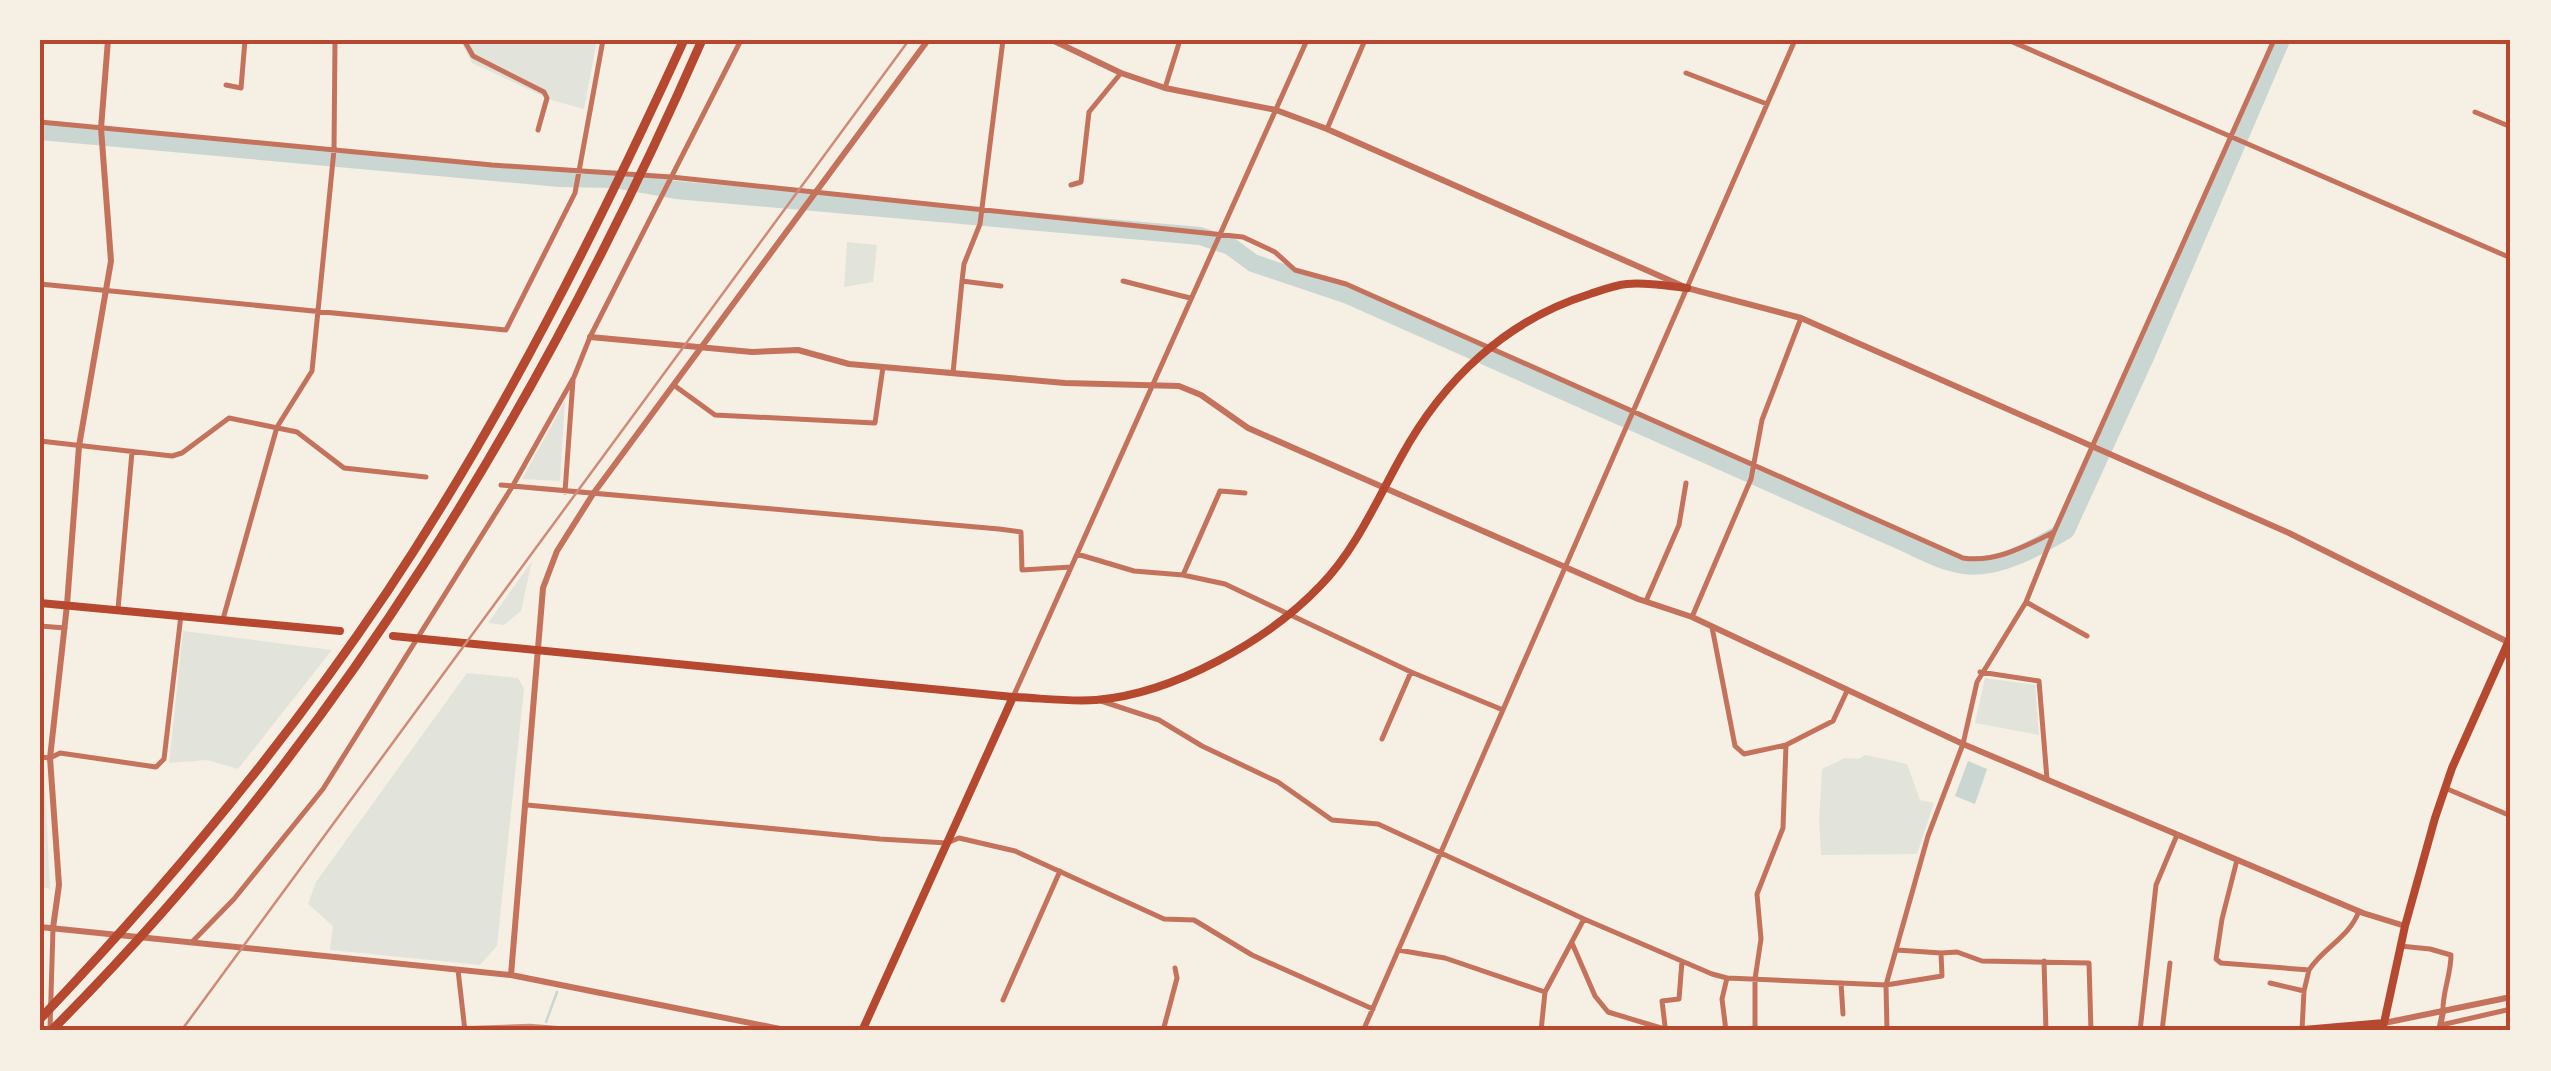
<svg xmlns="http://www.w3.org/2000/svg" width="2551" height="1071" font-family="'Golos Text',sans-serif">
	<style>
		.green { fill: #e2e4dc }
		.water { fill: #c9d6d2 }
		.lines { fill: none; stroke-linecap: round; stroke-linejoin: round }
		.stream { stroke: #c9d6d2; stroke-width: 2.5 }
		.river { stroke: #c9d6d2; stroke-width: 18 }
		.minor { stroke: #c5725c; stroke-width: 5 }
		.tertiary { stroke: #c5725c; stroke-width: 6 }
		.primary { stroke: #b5482f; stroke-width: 8 }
		.motorway { stroke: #b5482f; stroke-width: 9 }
		.rail { stroke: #cf8b77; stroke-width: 2.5 }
		.neatline { fill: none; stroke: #b5482f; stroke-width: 4 }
	</style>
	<rect width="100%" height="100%" fill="#f6efe4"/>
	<!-- green -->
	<path class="green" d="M466,40H597L584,109L551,100L472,63L461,42Z
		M847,242L877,245L873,282L844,287Z
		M565,401L560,481L522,479Z
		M532,561L521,611L504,625L488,623Z
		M183,631L332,650L238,769L207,760L169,763Z
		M467,673L518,678L524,689L497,946L480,965L330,950L333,926L308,904L316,882Z
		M1985,678L2035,685L2039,735L1975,723Z
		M1865,755L1907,764L1920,800L1934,803L1917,854L1821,855L1819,820L1822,769L1845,758L1859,759Z
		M40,762L44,763L50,889L40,886V849L45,847L40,828Z"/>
	<!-- water -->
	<path class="water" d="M1968,761L1987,769L1975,804L1955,796Z"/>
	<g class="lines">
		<!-- stream -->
		<path class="stream" d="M546,1022L557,992"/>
		<!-- river -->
		<path class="river" d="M40,131L560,178L614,179L676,190L1200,236L1230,246L1253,263L1348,295L1892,537C1914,546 1940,562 1964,565C1998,570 2038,547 2066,530L2146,355L2281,40"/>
		<!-- minor -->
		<path class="minor" d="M464,40L473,56L544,92L547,98L538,130
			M2008,40L2511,258
			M1686,73L1767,104
			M226,85L241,88L245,40
			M1165,88L1180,40
			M2475,112L2511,127
			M40,122L492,165L671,177L1243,237L1275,252L1295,270L1346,284L1963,558C1995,563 2026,546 2054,532
			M1327,129L1365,40
			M1071,185L1081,182L1089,112L1121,73
			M962,281L964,264L980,224L1003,40
			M1123,281L1190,298
			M40,284L506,330L575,193L603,40
			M953,373L962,281L1001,286
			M675,386L715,415L875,423L883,367
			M40,441L172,456L182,453L229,418L297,432L344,468L426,477
			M501,485L999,529L1021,532L1022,570L1071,567
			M565,492L573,380
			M1077,554L1134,571L1183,575L1225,584L1411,672
			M1183,575L1220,491L1245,493
			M1646,601L1679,525L1686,483
			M2026,602L2087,636
			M118,609L132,452
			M1692,617L1751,479L1762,420L1801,318
			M223,619L277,427L312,371L334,150L335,40
			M40,626L65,628
			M1712,627L1735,746L1744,754L1786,745
			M1980,672L2039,681L2047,779
			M1013,697L1307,40
			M1101,701L1159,720L1202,746L1278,782L1332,820L1378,824L1584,919L1712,974L1727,978L1886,985L1942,976L1941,953L1897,950
			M1382,739L1411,672L1503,710
			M40,757L50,758L60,753L156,767L164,759L181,615
			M2445,788L2511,816
			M527,805L880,839L947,843L959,838L1015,851L1164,919L1194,920L1252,955L1373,1009
			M2237,860L2222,919L2216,959L2221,963L2309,970C2324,947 2349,938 2359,911
			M193,941L234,899L323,789L512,487L574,377L590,337L741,40
			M1572,943L1595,996L1608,1012L1671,1031
			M2400,946L2430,949L2451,955C2451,975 2442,993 2443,1012
			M1398,950L1445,958L1545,992L1584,919
			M1941,953L1957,952L1982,961L2089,963L2091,1031
			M2044,961L2046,1031
			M458,970L465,1031
			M1841,983L1843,1014
			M2270,983L2304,991L2309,970
			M1003,1000L1060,871
			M2441,1025L2511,1009
			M1665,1026L1662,1001L1679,999L1682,961
			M50,1030L53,928
			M2302,1030L2304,991
			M1163,1031L1177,978L1175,968
			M1363,1031L1795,40
			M1541,1031L1545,992
			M1726,1031L1722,999L1727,978
			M1755,1031V979L1761,939L1757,894L1783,828L1786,745L1833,721L1847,691
			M1887,1031L1886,985L1928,836L1963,744L1977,682L2026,602L2054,532L2274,40
			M2140,1031L2156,885L2177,835
			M2162,1031L2170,963"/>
		<!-- tertiary -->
		<path class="tertiary" d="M1052,40L1121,73L1165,88L1276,110L1327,129L1687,288L1801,318L2289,533L2510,643
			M590,337L752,352L798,350L849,364L1065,383L1179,386L1201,395L1248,428L1638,599L1692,617L1963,744L2363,913L2405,926
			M40,927L511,975L790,1031
			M53,928L59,885L50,758L67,605L79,446L111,261L101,128L108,40
			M511,975L543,588L557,551L593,494L928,40
			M2384,1023L2511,997
			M2439,1031L2443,1012"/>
		<!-- primary -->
		<path class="primary" d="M40,603L340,631
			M393,636L1013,697C1040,698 1069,702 1096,700C1173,694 1269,640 1321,585C1356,549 1377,500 1401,457C1443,380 1506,320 1590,294C1602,290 1615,285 1627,284C1647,282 1667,286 1687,288
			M862,1031L1013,697
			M2292,1031L2384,1023L2405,926L2435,818L2452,768L2511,636"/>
		<!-- motorway -->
		<path class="motorway" d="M40,1019C167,886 285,744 387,592C503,418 597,230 684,40
			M51,1031C334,748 542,405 702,40"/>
		<!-- rail -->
		<path class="rail" d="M181,1031L909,40
			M358,1031L530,1025L606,1031"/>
	</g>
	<!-- border -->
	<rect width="2551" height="1071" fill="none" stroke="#f6efe4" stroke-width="85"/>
	<rect x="42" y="42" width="2466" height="986" class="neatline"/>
</svg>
